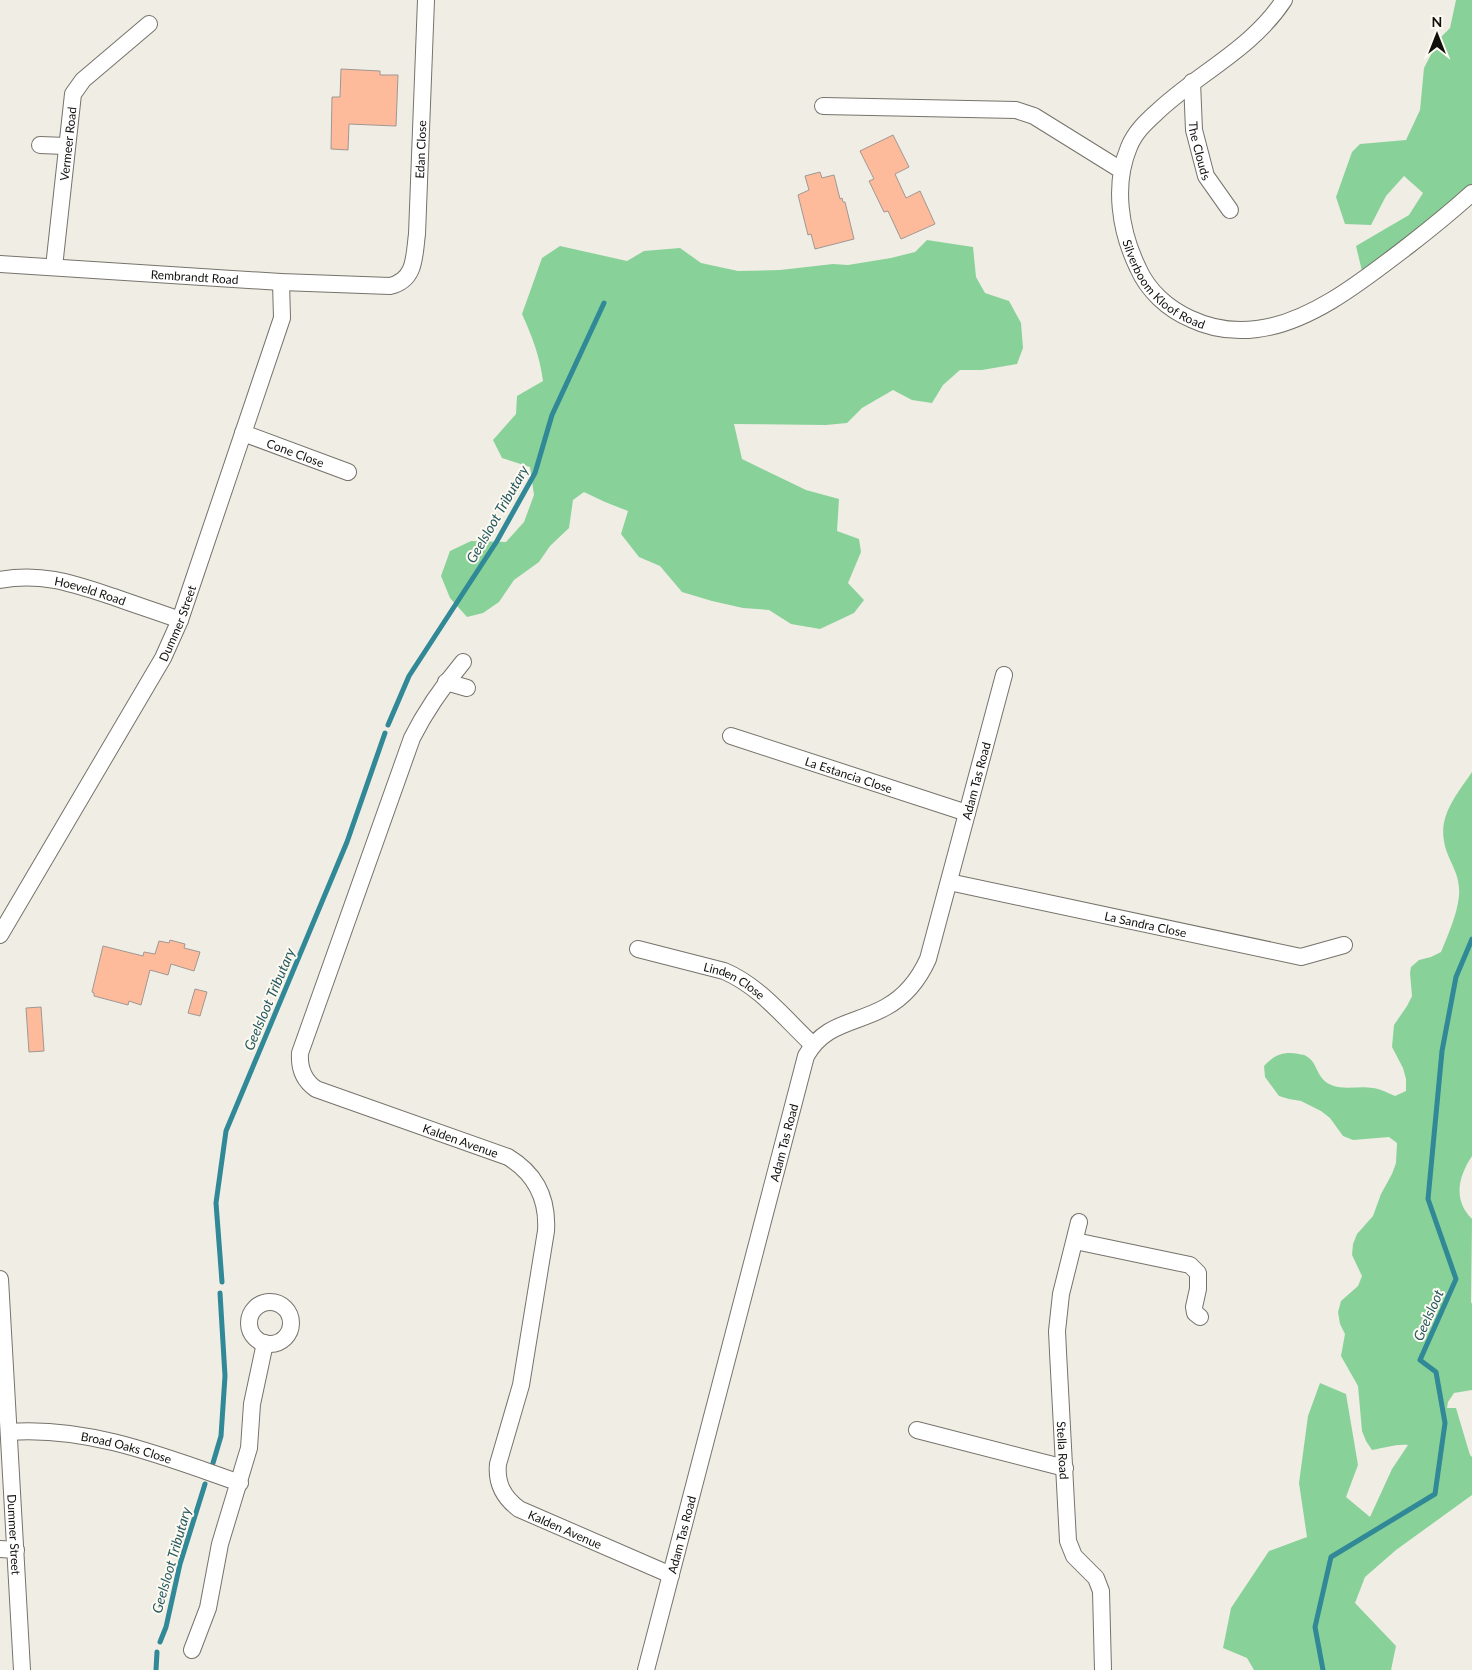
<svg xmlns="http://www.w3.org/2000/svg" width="1472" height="1670" font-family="Lato,sans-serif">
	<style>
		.forest { fill: #88d299 }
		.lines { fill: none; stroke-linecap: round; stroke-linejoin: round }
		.stream { stroke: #318896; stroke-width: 5 }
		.building { fill: #febb9b; stroke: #9f9793 }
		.minor-casing { stroke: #76736b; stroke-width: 18 }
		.minor { stroke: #fff; stroke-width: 16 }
		.labels { text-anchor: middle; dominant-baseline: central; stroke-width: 4; stroke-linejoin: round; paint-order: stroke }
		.street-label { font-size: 12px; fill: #100f0c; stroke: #fdfaf1 }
		.water-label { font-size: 14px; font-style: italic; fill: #255861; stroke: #fdfaf1 }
	</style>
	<rect width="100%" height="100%" fill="#f0ede4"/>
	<!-- forest -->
	<path class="forest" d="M1456,0H1472V187L1453,204L1362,271L1356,246L1409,215L1423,193L1404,176L1386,196L1371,225L1345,224L1336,197L1352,152L1360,144L1406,140L1420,110L1424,68L1439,39L1450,28Z
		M927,240L973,247L976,277L985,293L1009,301L1021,323L1023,348L1017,364L982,370H960L943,385L932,403L912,400L893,390L862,408L847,423L826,425L734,424L742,459L806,490L839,499L837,531L859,539L861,552L848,583L864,600L854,613L820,629L791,624L769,610L743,608L712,601L682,592L660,566L639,557L621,534L628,511L605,502L584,492L573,500L569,528L550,546L539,562L514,580L499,602L483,613L467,617L450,598L441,576L450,551L471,541L506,542L524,522L534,495L530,467L502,458L493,440L516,414L517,396L543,381C540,357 532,336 522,314L542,258L560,246L627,261L644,251L680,248L701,263L738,271L780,270L833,264L848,265L891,258L915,252Z
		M1472,772V1156C1458,1177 1453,1200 1472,1219L1471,1302L1472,1304V1390L1454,1393L1448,1402L1447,1408H1456L1470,1455L1472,1457V1495L1396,1550L1365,1577L1355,1603L1396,1646L1391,1670H1254L1247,1658L1223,1648L1231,1608L1269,1551L1307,1537L1299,1483L1308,1416L1320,1383L1346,1394L1358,1465L1346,1497L1370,1517L1392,1469L1408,1445C1395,1444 1385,1448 1372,1450L1366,1441L1362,1431L1358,1386L1341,1356L1345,1334L1340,1324L1338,1312L1341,1301L1358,1286L1362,1276L1352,1255L1353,1244L1357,1234L1373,1216L1381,1194L1392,1174L1396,1163L1397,1143L1389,1137L1353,1140L1343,1136L1330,1118L1321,1111L1301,1101L1289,1099L1279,1096L1265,1077L1264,1066C1274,1055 1284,1051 1299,1054C1301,1055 1304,1054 1306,1056C1320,1063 1314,1082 1338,1087C1350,1089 1362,1086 1373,1088C1381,1089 1388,1093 1395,1096L1406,1091V1079L1403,1068L1392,1047L1394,1025L1407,1006L1412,996L1410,973L1411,967L1419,960L1431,957L1441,952C1448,935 1457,915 1459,896C1461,872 1447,861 1444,841C1439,814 1458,793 1472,772Z"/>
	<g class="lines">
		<!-- stream -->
		<path class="stream" d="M388,725L409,676L497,541L535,473L552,415L604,303
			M222,1282L216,1203L226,1131L347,842L385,733
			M213,1463L221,1436L225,1376L220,1293
			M160,1642L166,1627L180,1564L205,1484
			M156,1670L157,1652
			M1323,1670L1315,1627L1331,1557L1435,1494L1445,1423L1436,1372L1420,1360L1456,1279L1428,1199L1442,1051L1456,977L1472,939"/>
	</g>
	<!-- building -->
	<path class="building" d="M341,69L380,71V75H398L396,126L349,124L348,150L331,149L332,97H340Z
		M893,135L909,167L895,174L906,198L920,191L935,224L901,239L888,211L884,212L869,181L874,179L860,151Z
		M820,172L822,178L834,175L840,199L842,198L843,202H845L854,239L815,249L811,234L808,235L798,195L809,190L805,176Z
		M170,940L185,944L184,948L200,952L194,971L171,964L168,975L150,970L141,1005L129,1001L128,1005L94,996V993L92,992L103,946L143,956L144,952L155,954L159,941L169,943Z
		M195,989L207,992L200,1016L188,1013Z
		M41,1007L44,1051L29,1052L26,1008Z"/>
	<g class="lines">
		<defs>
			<g id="minor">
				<path id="s1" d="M1284,0C1252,49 1198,73 1157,112C1146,122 1135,132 1129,147C1113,185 1120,231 1138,268C1148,291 1168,309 1191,319C1212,329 1234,332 1257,329C1311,323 1366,278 1408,246C1430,229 1451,212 1472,193"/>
				<path id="s2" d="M1192,82L1194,130L1206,176L1230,210"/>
				<path d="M823,106L1016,110L1034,116L1121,170"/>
				<path d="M40,145L66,146"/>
				<path id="s3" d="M0,264L281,282L390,286C416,280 414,256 417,234L426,0"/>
				<path id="s4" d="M54,267L73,94L83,80L149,24"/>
				<path id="s5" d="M243,433L348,472"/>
				<path id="s6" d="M0,580C42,572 74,584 114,597C136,605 158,612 180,620"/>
				<path id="s7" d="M463,662C443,686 426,710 412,738L300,1053C299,1068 303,1080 316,1089L508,1157C536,1174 548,1199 546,1231L521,1385L498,1464C496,1483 503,1497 519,1509L671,1575"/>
				<path d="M446,682L467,688"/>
				<path id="s8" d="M731,736L967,813"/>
				<path id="s9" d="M949,882L1301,957L1344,945"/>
				<path id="s10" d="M0,935L163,658L180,620L282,318L281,282"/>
				<path id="s11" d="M638,949L724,971C760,986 785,1019 813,1045"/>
				<path id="s12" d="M1079,1222L1061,1294L1057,1331L1058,1352L1068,1541L1074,1556L1096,1578L1101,1591L1103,1670"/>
				<path d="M1075,1241L1190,1265L1198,1273V1289L1194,1307L1195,1313L1200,1317"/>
				<path id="s13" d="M0,1279L22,1670"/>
				<circle cx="270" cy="1323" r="21"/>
				<path d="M917,1430L1065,1468"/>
				<path id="s14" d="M9,1432C89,1426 165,1457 240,1483"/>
				<path d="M0,1549L16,1550"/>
				<path d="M192,1650L208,1608L220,1544L249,1448L252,1404L265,1343"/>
				<path id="s15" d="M646,1670L806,1056C825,1022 856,1024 886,1007C906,996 919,979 928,959L1004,675"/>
			</g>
		</defs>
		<!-- minor casing -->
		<use href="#minor" class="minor-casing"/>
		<!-- minor -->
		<use href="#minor" class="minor"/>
	</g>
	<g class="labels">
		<!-- street labels -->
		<g class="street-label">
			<text stroke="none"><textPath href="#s4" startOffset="124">Vermeer Road</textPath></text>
			<text stroke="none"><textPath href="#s3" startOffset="539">Edan Close</textPath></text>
			<text stroke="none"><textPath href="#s2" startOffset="69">The Clouds</textPath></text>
			<text stroke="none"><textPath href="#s3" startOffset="195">Rembrandt Road</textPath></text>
			<text stroke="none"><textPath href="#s1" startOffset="370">Silverboom Kloof Road</textPath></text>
			<text stroke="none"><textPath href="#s5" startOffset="56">Cone Close</textPath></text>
			<text stroke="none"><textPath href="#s6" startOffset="92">Hoeveld Road</textPath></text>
			<text stroke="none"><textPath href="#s10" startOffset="359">Dummer Street</textPath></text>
			<text stroke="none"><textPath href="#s8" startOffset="124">La Estancia Close</textPath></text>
			<text stroke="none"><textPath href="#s15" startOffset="980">Adam Tas Road</textPath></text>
			<text stroke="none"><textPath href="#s9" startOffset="201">La Sandra Close</textPath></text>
			<text stroke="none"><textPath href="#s11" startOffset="102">Linden Close</textPath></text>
			<text stroke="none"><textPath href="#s7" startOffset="621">Kalden Avenue</textPath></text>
			<text stroke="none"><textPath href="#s15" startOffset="545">Adam Tas Road</textPath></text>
			<text stroke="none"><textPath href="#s14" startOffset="119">Broad Oaks Close</textPath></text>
			<text stroke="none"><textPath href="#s12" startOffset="231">Stella Road</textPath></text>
			<text stroke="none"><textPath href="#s7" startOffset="1100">Kalden Avenue</textPath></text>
			<text stroke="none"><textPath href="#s15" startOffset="140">Adam Tas Road</textPath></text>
			<text stroke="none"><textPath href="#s13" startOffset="256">Dummer Street</textPath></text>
		</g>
		<!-- water labels -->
		<g class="water-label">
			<text transform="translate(497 514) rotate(-60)">Geelsloot Tributary</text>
			<text transform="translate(269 999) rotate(-67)">Geelsloot Tributary</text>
			<text transform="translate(1428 1315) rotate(-66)">Geelsloot</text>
			<text transform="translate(171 1560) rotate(-74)">Geelsloot Tributary</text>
		</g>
	</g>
	<!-- north arrow -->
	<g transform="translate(1437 35)" stroke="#fdfaf1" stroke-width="4" paint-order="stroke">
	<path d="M0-4L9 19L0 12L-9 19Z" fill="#100f0c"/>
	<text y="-8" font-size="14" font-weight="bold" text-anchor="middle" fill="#100f0c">N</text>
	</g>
</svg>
